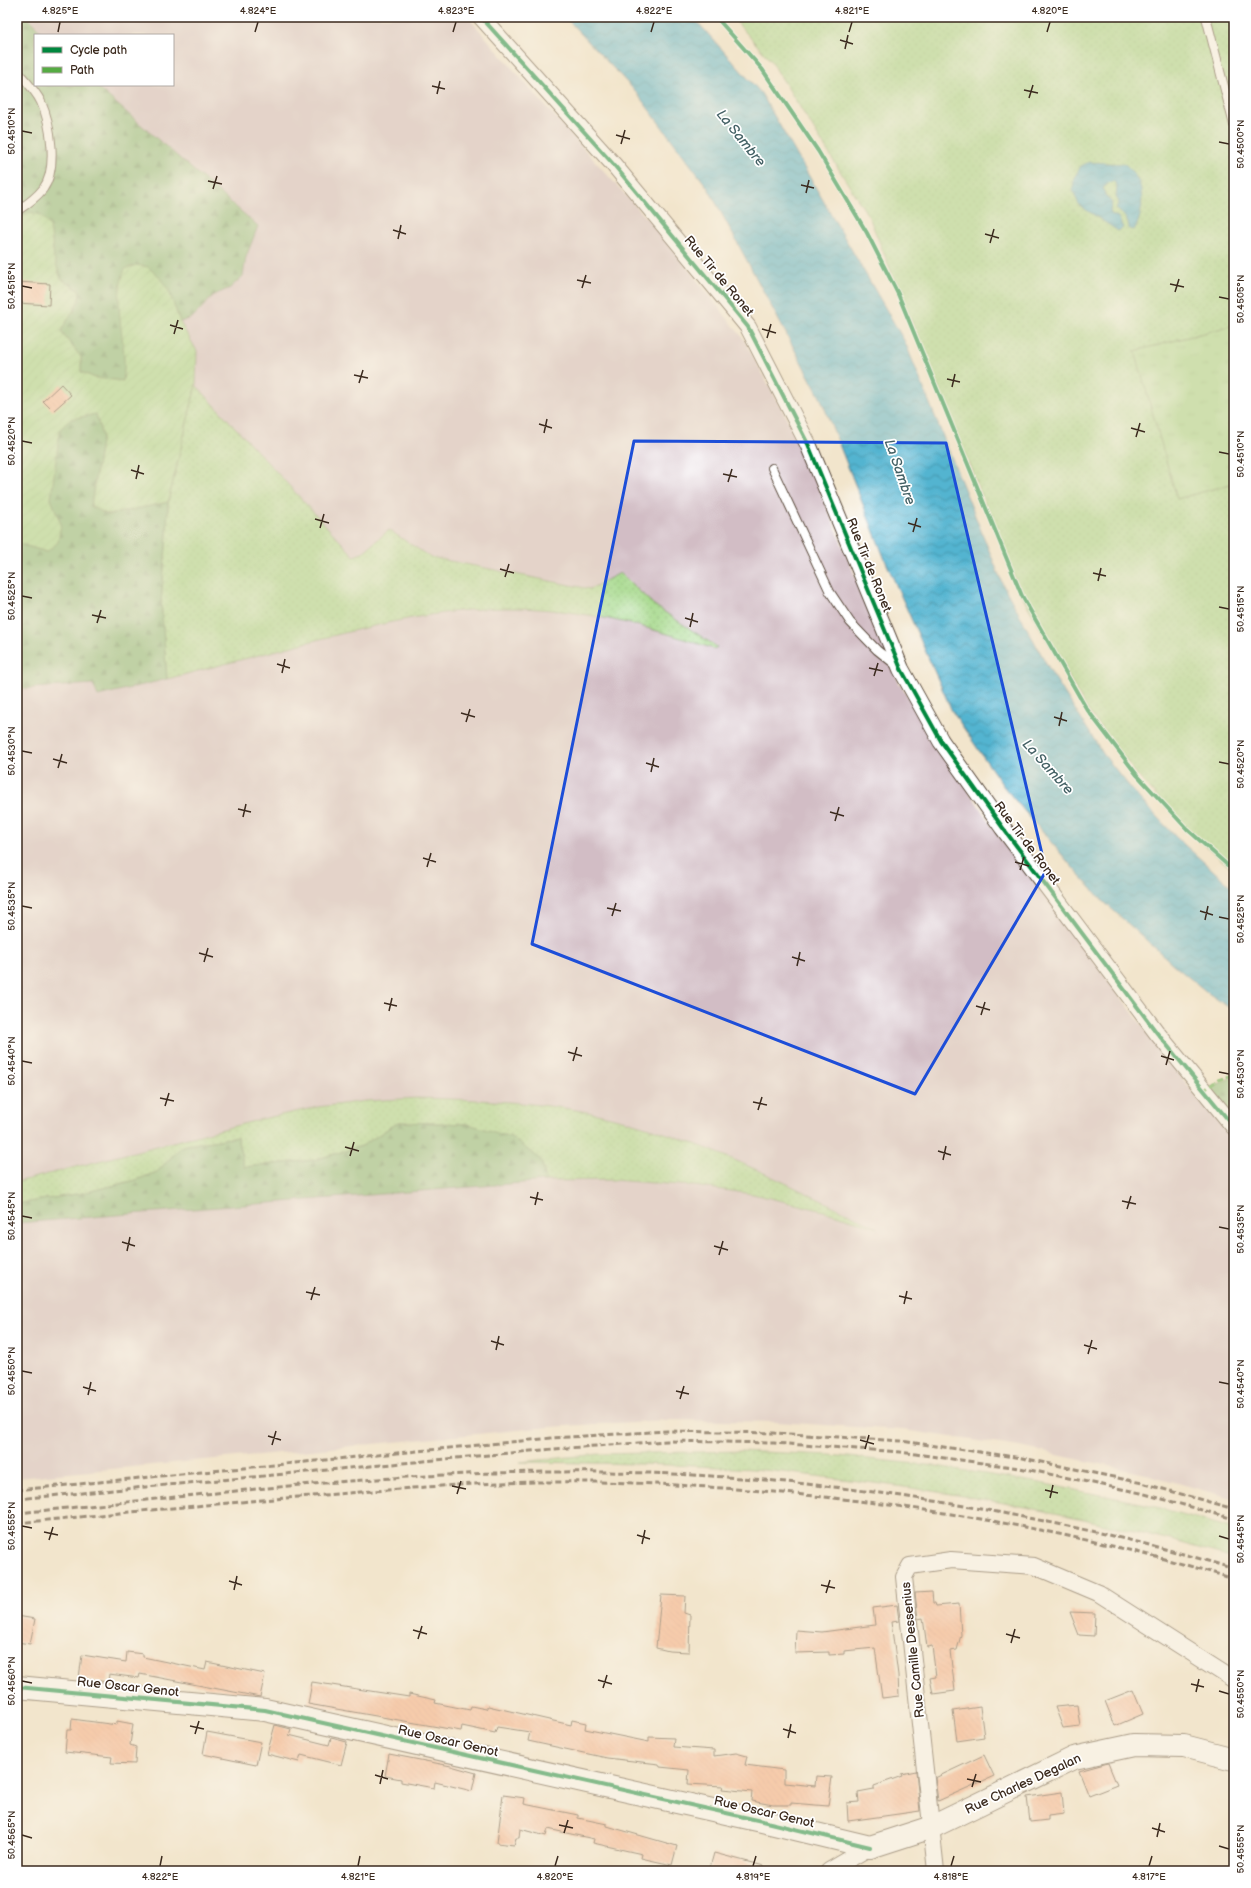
<svg xmlns="http://www.w3.org/2000/svg" width="1251" height="1888" font-family="'Balsamiq Sans',sans-serif">
	<style>
		.industrial { fill: #d2bdc5; fill-rule: evenodd }
		.grass { fill: url(#grass-dots); stroke: #708154 }
		.forest { fill: url(#forest-firs); stroke: #5f714a }
		.park { fill: url(#park-tufts); stroke: #708154 }
		.garden { fill: url(#garden-furrows); stroke: #708154 }
		.water { fill: url(#water-waves); stroke: #466f77 }
		.building { fill: url(#building-back-hatch) }
		.lines { fill: none; stroke-linecap: round; stroke-linejoin: round }
		.lane-casing { stroke: #564638; stroke-width: 10 }
		.street-casing { stroke: #564638; stroke-width: 18 }
		.secondary-casing { stroke: #564638; stroke-width: 24 }
		.lane { stroke: #fff; stroke-width: 8 }
		.street { stroke: #fff; stroke-width: 16 }
		.secondary { stroke: #fff; stroke-width: 22 }
		.rail { stroke: #3b2a1e; stroke-width: 3; stroke-dasharray: 6 3; stroke-linecap: butt }
		.quiet { stroke: #55ab43; stroke-width: 3; stroke-dasharray: 6 3; stroke-linecap: butt }
		.cycleway-casing { stroke: #fff; stroke-width: 6 }
		.cycleway { stroke: #00873e; stroke-width: 4 }
		.marked { fill: none; stroke: #1d4ed8; stroke-width: 3; stroke-linejoin: round }
		.ticks { fill: none; stroke: #3b2a1e; stroke-width: 1.5 }
		.labels { text-anchor: middle; dominant-baseline: central; stroke-width: 3.5; stroke-linejoin: round; paint-order: stroke }
		.street-label { font-size: 13px; fill: #3b2a1e; stroke: #fff }
		.water-label { font-size: 14px; font-style: italic; fill: #446165; stroke: #fff }
		.neatline { fill: none; stroke: #3b2a1e; stroke-width: 1.5 }
		.ticks-label { font-size: 10px; text-anchor: middle; fill: #3b2a1e }
	</style>
	<defs>
		<pattern id="grass-dots" width="8" height="8" patternUnits="userSpaceOnUse"><rect width="8" height="8" fill="#a4d889"/><path d="M2 2h.1M6 6h.1" fill="none" stroke="#8eba76" stroke-width="1.8" stroke-linecap="round"/></pattern>
		<pattern id="forest-firs" width="22" height="20" patternUnits="userSpaceOnUse"><rect width="22" height="20" fill="#83b875"/><path d="M5 1l3.5 6h-7zM16 11l3.5 6h-7z" fill="#6c965f"/></pattern>
		<pattern id="park-tufts" width="24" height="20" patternUnits="userSpaceOnUse"><rect width="24" height="20" fill="#a4d889"/><path d="M3 7l-1-3M5 7V3M7 7l1-3M15 17l-1-3M17 17v-4M19 17l1-3" fill="none" stroke="#8eba76"/></pattern>
		<pattern id="garden-furrows" width="10" height="10" patternUnits="userSpaceOnUse"><rect width="10" height="10" fill="#a4d889"/><path d="M-1 1l2-2M0 10L10 0M9 11l2-2" fill="none" stroke="#8eba76"/></pattern>
		<pattern id="water-waves" width="16" height="10" patternUnits="userSpaceOnUse"><rect width="16" height="10" fill="#52b4d0"/><path d="M0 5q4-4 8 0t8 0" fill="none" stroke="#4593a8"/></pattern>
		<pattern id="building-back-hatch" width="6" height="6" patternUnits="userSpaceOnUse"><rect width="6" height="6" fill="#fbab83"/><path d="M-1 5l2 2M0 0l6 6M5-1l2 2" fill="none" stroke="#d89371"/></pattern>
	</defs>
	<rect width="100%" height="100%" fill="#fff"/>
	<filter id="ink" filterUnits="userSpaceOnUse"><feTurbulence type="fractalNoise" baseFrequency=".025" numOctaves="2"/><feDisplacementMap in="SourceGraphic" scale="8" xChannelSelector="R" yChannelSelector="G"/><feConvolveMatrix kernelMatrix="1 2 1 2 8 2 1 2 1" color-interpolation-filters="sRGB"/></filter>
	<filter id="wash" filterUnits="userSpaceOnUse"><feTurbulence type="fractalNoise" baseFrequency=".012" numOctaves="4" result="noise"/><feDisplacementMap in="SourceGraphic" scale="16" xChannelSelector="R" yChannelSelector="G"/><feGaussianBlur stdDeviation="0.9" result="paint"/><feColorMatrix in="noise" values="0 0 0 0 0 0 0 0 0 0 0 0 0 0 0 0 0 1.4 0 .05"/><feComposite in="paint" operator="in"/></filter>
	<g filter="url(#wash)">
		<rect width="100%" height="100%" fill="#f2e5cc"/>
		<!-- industrial -->
		<path class="industrial" d="M17,17H468L547,108L659,232L743,338L801,444L899,683L995,831L1198,1099L1234,1139V1499L1146,1474L1020,1447L903,1430L776,1422L667,1420L550,1427L17,1478ZM35,35H173V85H35Z"/>
		<!-- grass -->
		<path class="grass" d="M732,17H1234V325L1136,351L1177,499L1234,483V871L1187,829L1137,775L1086,708L1022,596L870,219L771,61Z
			M196,385L354,556L362,553L389,530L430,557L590,589L620,573L654,605L717,647L714,649C648,626 580,608 510,608C445,608 379,624 316,640C267,653 217,666 167,679L161,602L167,534L168,502Z
			M418,1098C487,1100 555,1102 622,1120C712,1144 795,1188 878,1228L820,1210L753,1194L694,1186L613,1180L546,1181L541,1160L468,1124L398,1122L362,1146L314,1160L244,1167L237,1137L182,1146L157,1172L136,1180L83,1193L17,1204V1182L262,1119L318,1107L366,1101Z
			M740,1451L830,1455L936,1466L1040,1483L1146,1504L1234,1529V1558C1103,1519 968,1493 832,1478C805,1475 779,1471 752,1469C675,1464 597,1463 520,1462L599,1454Z"/>
		<!-- forest -->
		<path class="forest" d="M17,17H27L44,35H35V85H95L258,226L246,257L243,276L230,288L214,295L192,318L180,322C172,299 167,284 148,267L123,381L95,378L81,372V357L61,332L66,320L75,310L80,291L61,279L54,258L50,226L20,217L17,223Z
			M96,414L102,436L91,506L108,515L168,502L167,534L161,602L167,679L98,696L93,684L17,689V543L47,552L61,524L51,499L60,428L71,419Z
			M1234,1076V1127L1203,1091Z
			M398,1122L468,1124L511,1137L541,1160L546,1181L17,1223V1204L83,1193L136,1180L157,1172L182,1146L237,1137L244,1167L314,1160L362,1146Z"/>
		<!-- park -->
		<path class="park" d="M1234,325V483L1177,499L1135,351Z"/>
		<!-- garden -->
		<path class="garden" d="M30,212L41,215L50,226L54,258L61,279L80,291C80,307 67,317 61,332L81,357V372L95,378L123,381C129,343 110,307 125,269L136,265L148,267L160,278L169,291L180,322L197,351L196,385L168,502L108,515L91,506L102,436L96,414L71,419L60,429L51,499L61,524L58,542L47,552L17,543V223L20,217Z"/>
		<!-- water -->
		<path class="water" d="M565,17H693L761,93L905,342L1003,585L1050,670L1104,755L1139,798L1178,839L1234,889V1011L1208,993L1175,966L1104,902L1073,868L1004,787L952,711L886,562L821,399L708,188L635,91Z
			M1089,162L1125,164C1131,170 1140,180 1141,190C1143,202 1141,220 1134,230L1129,229C1129,220 1123,214 1116,209L1119,202L1116,197L1117,187L1114,181L1110,182L1103,188L1105,195L1112,203L1110,210L1111,214L1118,217L1123,228L1118,231L1079,205L1073,190L1074,178L1081,166Z"/>
		<g id="blocks">
			<!-- building -->
			<path class="building" d="M17,282L50,284L49,305L17,303Z
				M61,384L71,395L53,411L43,401Z
				M932,1592L933,1603H935L936,1606L959,1604L961,1635L957,1650L950,1651L955,1691L933,1694L930,1678L936,1677L932,1646L927,1647L923,1618L918,1619L915,1593Z
				M661,1595L685,1596L684,1613L690,1615L689,1652L669,1651L656,1648Z
				M897,1605L899,1621L891,1622L898,1675L899,1696L882,1698L875,1648L844,1651V1654L829,1655V1652L795,1653L796,1630L822,1632L875,1625L873,1608Z
				M1070,1612L1095,1613L1094,1636L1079,1635Z
				M17,1616L35,1619L30,1644L17,1642Z
				M127,1652L143,1654V1657L205,1670L207,1662L265,1674L260,1697L140,1674L139,1678L109,1674L108,1682L79,1678L82,1655L126,1662Z
				M312,1682L409,1697V1694L436,1700L435,1703L470,1710L471,1706L486,1709L488,1706L571,1725L572,1720L586,1723L585,1729L649,1742V1737L674,1738L673,1747L714,1750V1756L736,1753L747,1756L745,1765L784,1770V1783L815,1786L816,1776L832,1777L828,1806L791,1803V1805H773L751,1801L752,1792L722,1789L723,1786L688,1784L689,1770L660,1767L659,1764L607,1758L528,1741L530,1732L497,1727L495,1733L462,1726L461,1731L308,1704Z
				M1133,1690L1143,1714L1115,1726L1105,1701Z
				M1077,1705L1080,1726L1063,1728L1055,1707Z
				M980,1707L984,1737L957,1741L953,1711Z
				M72,1719L117,1725V1721L133,1724L130,1745L136,1747L135,1764L111,1763L112,1757L65,1752L67,1730H71Z
				M275,1725L291,1729L289,1735L329,1745L331,1738L347,1742L341,1765L301,1755L299,1762L267,1754Z
				M207,1732L261,1742L256,1765L203,1754Z
				M389,1754L451,1766L476,1773L472,1791L435,1782L434,1788L401,1782V1779L385,1776Z
				M984,1755L994,1776L938,1801L935,1778Z
				M1108,1763L1117,1785L1089,1796L1079,1771Z
				M916,1771L920,1811L848,1821L847,1803L859,1802L858,1792L874,1789V1786L902,1776L901,1774Z
				M1062,1792L1064,1814L1048,1816V1820L1030,1822L1027,1797Z
				M503,1795L525,1798L524,1804L578,1815V1818L607,1824V1826L677,1846L672,1865L641,1858L642,1854L593,1843L594,1839L548,1829L546,1836L520,1829L519,1838H516L514,1845L497,1843Z
				M714,1853L764,1866L763,1871H709Z"/>
		</g>
	</g>
	<g filter="url(#ink)">
		<use href="#blocks" fill-opacity="0" stroke="#564638" stroke-width="1"/>
		<g class="lines">
			<defs>
				<path id="lane" d="M1206,17L1234,125
					M17,71C25,80 36,91 41,102C51,124 58,169 43,189C36,198 26,205 17,211
					M772,468L830,592L850,622L877,650L897,666"/>
				<path id="street" d="M481,17L614,165L748,327L808,444L901,669L941,741L1003,828L1157,1033L1234,1127
					M829,1871L870,1847
					M936,1871L904,1577L910,1566L951,1560L1034,1566L1098,1593L1234,1680"/>
				<path id="secondary" d="M17,1687L265,1710L762,1821L870,1847L932,1827L1074,1758L1134,1745L1184,1746L1234,1759"/>
			</defs>
			<!-- lane casing -->
			<use href="#lane" class="lane-casing"/>
			<!-- street casing -->
			<use href="#street" class="street-casing"/>
			<!-- secondary casing -->
			<use href="#secondary" class="secondary-casing"/>
			<!-- lane -->
			<use href="#lane" class="lane"/>
			<!-- street -->
			<use href="#street" class="street"/>
			<!-- secondary -->
			<use href="#secondary" class="secondary"/>
			<!-- rail -->
			<path class="rail" d="M17,1490L552,1438L667,1431L774,1433L901,1441L1022,1458L1142,1483L1234,1509
				M17,1499L553,1449L667,1441L774,1443L900,1452L1020,1468L1141,1493L1234,1519
				M17,1513C195,1496 373,1473 552,1472C708,1470 865,1486 1018,1516C1091,1530 1164,1547 1234,1569
				M17,1523C119,1513 222,1503 324,1495C400,1489 476,1482 552,1482C618,1481 684,1485 749,1490C913,1503 1077,1531 1234,1579"/>
			<!-- quiet -->
			<path class="quiet" d="M1203,1091L1218,1080L1234,1074"/>
			<defs>
				<path id="cycleway" d="M481,17L614,165L748,327L808,444L901,669L941,741L1003,828L1157,1033L1234,1127
					M716,17L762,69L818,151L867,233L898,294L1022,596L1086,708L1137,775L1187,829L1234,871
					M17,1687L265,1710L762,1821L870,1847"/>
			</defs>
			<!-- cycleway casing -->
			<use href="#cycleway" class="cycleway-casing"/>
			<!-- cycleway -->
			<use href="#cycleway" class="cycleway"/>
		</g>
	</g>
	<!-- marked area -->
	<path d="M0 0H1251V1888H0ZM634,441L946,443L1046,871L915,1094L532,944Z" fill="#f2e5cc" fill-opacity=".55" fill-rule="evenodd"/>
	<path class="marked" d="M634,441L946,443L1046,871L915,1094L532,944Z"/>
	<!-- ticks -->
	<path class="ticks" d="M58,32L60,22M255,32L258,22M453,32L456,22M651,32L654,22M849,32L852,22M1047,32L1050,22M840,40L853,44M845,49L848,35M432,86L445,89M1024,90L1038,93M437,94L440,81M1029,98L1033,85M22,131L32,133M616,135L630,139M1219,142L1229,144M621,144L625,130M208,181L222,184M801,185L814,188M213,189L217,176M806,193L809,180M393,230L406,234M985,234L999,238M398,239L401,225M990,243L994,229M577,280L591,283M1170,284L1184,287M22,286L32,288M582,288L586,275M1175,292L1179,279M1219,297L1229,299M170,325L183,329M762,329L776,333M174,334L178,320M767,338L771,324M354,375L368,378M947,379L960,382M359,383L363,370M952,387L955,374M539,424L552,428M1131,428L1145,432M544,433L547,419M1136,437L1140,423M22,441L32,443M1219,452L1229,454M131,470L144,474M723,474L737,477M136,479L139,465M728,482L732,469M315,519L329,523M908,523L921,527M320,528L324,514M913,532L917,518M500,569L514,573M1093,573L1106,576M505,577L509,564M1098,581L1101,568M22,596L32,598M1219,607L1229,609M92,615L106,618M685,618L698,622M97,623L101,610M690,627L693,613M277,664L290,668M869,668L883,671M282,673L285,659M874,676L878,663M461,713L475,717M1054,717L1067,721M466,722L470,709M1059,726L1062,712M22,751L32,753M53,759L67,763M1219,762L1229,764M646,763L659,767M58,768L62,754M651,772L654,758M238,809L251,812M830,812L844,816M243,817L246,804M835,821L839,807M423,858L436,862M1015,862L1029,866M427,867L431,853M1020,870L1024,857M22,906L32,908M607,908L621,911M1200,911L1213,915M612,916L616,903M1219,917L1229,919M1205,920L1208,906M199,953L213,957M792,957L805,961M204,962L208,948M797,966L800,952M384,1003L397,1006M976,1006L990,1010M389,1011L392,998M981,1015L985,1002M568,1052L582,1056M1161,1056L1174,1060M22,1061L32,1063M573,1061L577,1047M1166,1065L1170,1051M1219,1072L1229,1074M160,1098L174,1101M753,1102L767,1105M165,1106L169,1093M758,1110L762,1097M345,1147L359,1151M938,1151L951,1155M350,1156L354,1142M943,1160L946,1146M530,1197L543,1200M1122,1201L1136,1204M535,1205L538,1192M1127,1209L1131,1196M22,1216L32,1218M1219,1227L1229,1229M122,1242L135,1246M714,1246L728,1250M127,1251L130,1237M719,1255L723,1241M306,1292L320,1295M899,1296L912,1299M311,1300L315,1287M904,1304L907,1291M491,1341L504,1345M1084,1345L1097,1349M496,1350L499,1336M1088,1354L1092,1340M22,1371L32,1373M1219,1382L1229,1384M83,1387L96,1391M676,1391L689,1394M88,1395L91,1382M680,1399L684,1386M268,1436L281,1440M860,1440L874,1444M272,1445L276,1431M865,1449L869,1435M452,1486L466,1489M1045,1490L1058,1493M457,1494L461,1481M1050,1498L1053,1485M22,1526L32,1528M44,1532L58,1535M637,1535L650,1539M1219,1536L1229,1539M49,1540L53,1527M642,1544L645,1530M229,1581L242,1585M821,1585L835,1588M234,1590L237,1576M826,1593L830,1580M413,1630L427,1634M1006,1634L1020,1638M418,1639L422,1626M1011,1643L1015,1629M598,1680L612,1684M22,1681L32,1683M1191,1684L1204,1687M603,1688L607,1675M1219,1691L1229,1694M1196,1692L1199,1679M190,1726L204,1729M783,1729L796,1733M195,1734L199,1721M788,1738L791,1724M375,1775L388,1779M967,1779L981,1782M380,1784L383,1770M972,1787L976,1774M559,1825L573,1828M1152,1828L1165,1832M564,1833L568,1820M22,1835L32,1838M1157,1837L1160,1823M1219,1846L1229,1849M160,1866L162,1856M358,1866L360,1856M555,1866L558,1856M753,1866L756,1856M951,1866L954,1856M1149,1866L1152,1856"/>
	<g class="labels">
		<!-- street labels -->
		<g class="street-label">
			<text transform="translate(719 276) rotate(50)">Rue Tir de Ronet</text>
			<text transform="translate(869 565) rotate(68)">Rue Tir de Ronet</text>
			<text transform="translate(1027 843) rotate(53)">Rue Tir de Ronet</text>
			<text transform="translate(913 1650) rotate(-96)">Rue Camille Dessenius</text>
			<text transform="translate(128 1687) rotate(6)">Rue Oscar Genot</text>
			<text transform="translate(448 1741) rotate(13)">Rue Oscar Genot</text>
			<text transform="translate(1023 1784) rotate(-25)">Rue Charles Degalan</text>
			<text transform="translate(764 1812) rotate(13)">Rue Oscar Genot</text>
		</g>
		<!-- water labels -->
		<g class="water-label">
			<text transform="translate(741 138) rotate(51)">La Sambre</text>
			<text transform="translate(900 472) rotate(71)">La Sambre</text>
			<text transform="translate(1048 767) rotate(48)">La Sambre</text>
		</g>
	</g>
	<!-- margin -->
	<rect width="1251" height="1888" fill="none" stroke="#fff" stroke-width="44"/>
	<!-- legend -->
	<rect x="34" y="34" width="140" height="52" fill="#ffffff" stroke="#b1aaa5"/>
	<rect x="42" y="47" width="20" height="6" fill="#00873e" stroke="#b1aaa5"/>
	<text x="70" y="54" font-size="12" fill="#3b2a1e">Cycle path</text>
	<rect x="42" y="67" width="20" height="6" fill="#55ab43" stroke="#b1aaa5"/>
	<text x="70" y="74" font-size="12" fill="#3b2a1e">Path</text>
	<rect x="22" y="22" width="1207" height="1844" class="neatline"/>
	<g class="ticks-label">
		<text x="60" y="14">4.825°E</text>
		<text x="258" y="14">4.824°E</text>
		<text x="456" y="14">4.823°E</text>
		<text x="654" y="14">4.822°E</text>
		<text x="852" y="14">4.821°E</text>
		<text x="1050" y="14">4.820°E</text>
		<text transform="translate(11 131) rotate(-90)" y="4">50.4510°N</text>
		<text transform="translate(1240 144) rotate(-90)" y="4">50.4500°N</text>
		<text transform="translate(11 286) rotate(-90)" y="4">50.4515°N</text>
		<text transform="translate(1240 299) rotate(-90)" y="4">50.4505°N</text>
		<text transform="translate(11 441) rotate(-90)" y="4">50.4520°N</text>
		<text transform="translate(1240 454) rotate(-90)" y="4">50.4510°N</text>
		<text transform="translate(11 596) rotate(-90)" y="4">50.4525°N</text>
		<text transform="translate(1240 609) rotate(-90)" y="4">50.4515°N</text>
		<text transform="translate(11 751) rotate(-90)" y="4">50.4530°N</text>
		<text transform="translate(1240 764) rotate(-90)" y="4">50.4520°N</text>
		<text transform="translate(11 906) rotate(-90)" y="4">50.4535°N</text>
		<text transform="translate(1240 919) rotate(-90)" y="4">50.4525°N</text>
		<text transform="translate(11 1061) rotate(-90)" y="4">50.4540°N</text>
		<text transform="translate(1240 1074) rotate(-90)" y="4">50.4530°N</text>
		<text transform="translate(11 1216) rotate(-90)" y="4">50.4545°N</text>
		<text transform="translate(1240 1229) rotate(-90)" y="4">50.4535°N</text>
		<text transform="translate(11 1371) rotate(-90)" y="4">50.4550°N</text>
		<text transform="translate(1240 1384) rotate(-90)" y="4">50.4540°N</text>
		<text transform="translate(11 1526) rotate(-90)" y="4">50.4555°N</text>
		<text transform="translate(1240 1539) rotate(-90)" y="4">50.4545°N</text>
		<text transform="translate(11 1681) rotate(-90)" y="4">50.4560°N</text>
		<text transform="translate(1240 1694) rotate(-90)" y="4">50.4550°N</text>
		<text transform="translate(11 1835) rotate(-90)" y="4">50.4565°N</text>
		<text transform="translate(1240 1849) rotate(-90)" y="4">50.4555°N</text>
		<text x="160" y="1880">4.822°E</text>
		<text x="358" y="1880">4.821°E</text>
		<text x="555" y="1880">4.820°E</text>
		<text x="753" y="1880">4.819°E</text>
		<text x="951" y="1880">4.818°E</text>
		<text x="1149" y="1880">4.817°E</text>
	</g>
</svg>
